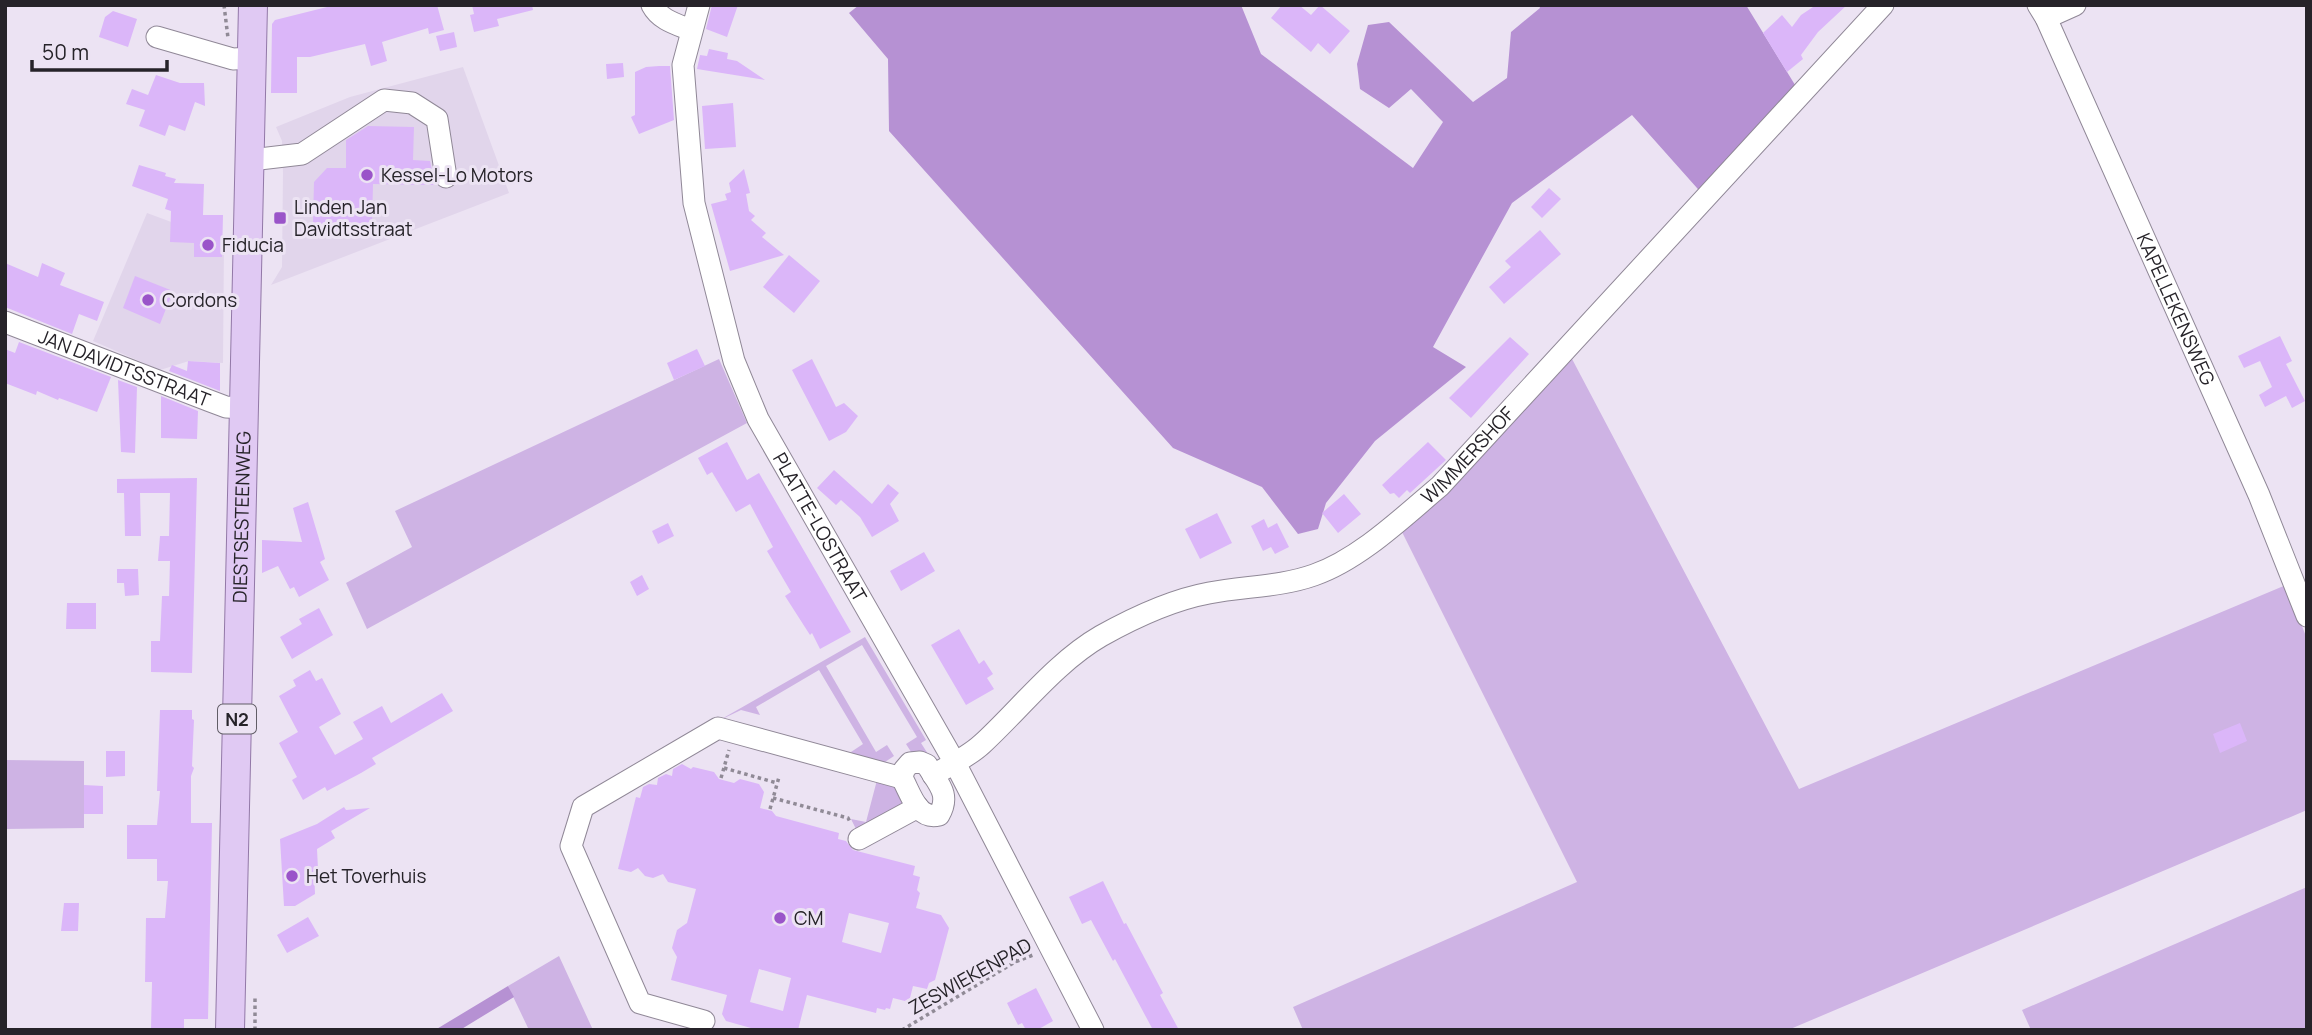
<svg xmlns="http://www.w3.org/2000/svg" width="2312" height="1035" font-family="Manrope,sans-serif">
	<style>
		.built { fill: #e1d5eb }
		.green { fill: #ceb3e4 }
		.forest { fill: #b691d3 }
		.building { fill: #dbb6f9; fill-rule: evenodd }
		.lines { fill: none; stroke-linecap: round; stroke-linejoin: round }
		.minor-casing { stroke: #908897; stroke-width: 23 }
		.major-casing { stroke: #9278a7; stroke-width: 30 }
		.path { stroke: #908a96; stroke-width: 3.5; stroke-dasharray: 3.5 3.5; stroke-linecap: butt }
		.minor { stroke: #fff; stroke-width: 21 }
		.major { stroke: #e0c9f3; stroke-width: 28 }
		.poi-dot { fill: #9a54c9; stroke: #ece3f3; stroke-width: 2.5 }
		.labels { text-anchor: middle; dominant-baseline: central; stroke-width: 6; stroke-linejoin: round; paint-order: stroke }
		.shield { fill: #ece3f3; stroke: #615d66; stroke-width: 2 }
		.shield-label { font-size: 18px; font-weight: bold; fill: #262329 }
		.poi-label { font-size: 19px; fill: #262329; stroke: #ece3f3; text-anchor: start }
		.street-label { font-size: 19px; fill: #262329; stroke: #ece3f3 }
	</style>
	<rect width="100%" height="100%" fill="#ece3f3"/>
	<!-- built -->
	<path class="built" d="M463,67L509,193L271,285L282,267L283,173L282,141L276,127L350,97Z
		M147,213L174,223L196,240L224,241L223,363L189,361L160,370L93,341Z"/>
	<!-- green -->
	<path class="green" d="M1571,357L1799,789L2286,585L2307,639V810L1788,1030H1303L1293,1007L1577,882L1402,532Z
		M719,359L747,423L367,629L346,583L412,547L395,511Z
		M865,637L926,740L921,743L928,754L913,755L906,744L917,737L862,645L826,666L876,752L887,745L894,756L882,764L853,756L851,752L863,744L819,670L756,707L760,715L741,710L718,721Z
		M5,760L84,761V828L5,829Z
		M877,780L898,788L903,803L900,807L857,831L851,819L866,822Z
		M2307,887V1030H2031L2022,1010Z
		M559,956L593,1030H529L508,986Z"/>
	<!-- forest -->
	<path class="forest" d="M859,5H1241L1261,54L1413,168L1443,122L1411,89L1389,108L1360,89L1357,64L1368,25L1389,22L1473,102L1507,78L1511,32L1540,8L1539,5H1746L1800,93L1705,197L1632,115L1512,203L1433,347L1466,367L1375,441L1326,503L1318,529L1298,534L1262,487L1173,448L889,131L888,59L849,13Z
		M508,986L514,997L460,1030H435Z"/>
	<!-- building -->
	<path class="building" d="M335,5H437L444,30L429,34L428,28L382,42L387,61L371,66L365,44L310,57H297V93H271L272,24L275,20Z
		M472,5H532L533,10L497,19L499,26L474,32L470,15L474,14Z
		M712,5H738L727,37L706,29Z
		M1282,5H1299L1311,15L1320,5L1350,31L1330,54L1318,43L1311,52L1271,18Z
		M1816,5H1847L1818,32L1801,55L1803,59L1787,72L1763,33L1782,15L1792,27L1801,15Z
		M113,11L137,19L128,47L99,37L105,17Z
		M454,32L457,47L440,51L436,36Z
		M709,49L728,53L727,59L737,61L765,80L697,69L700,55L707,56Z
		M623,63L624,77L607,79L606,64Z
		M659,66H670L674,120L639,134L631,117L635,115V72L646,67Z
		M156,75L180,83H204L205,106L195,102L185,131L169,125L165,136L139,126L145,110L126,104L132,89L148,95Z
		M733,103L736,147L705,149L702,106Z
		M368,126L414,127L413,160L430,161L435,185L373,184L372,224L345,223L346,237L326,236L313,222L314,182L327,168H346V140Z
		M139,165L166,173L165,176L176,179L174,183L204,184L203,215H223L222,257H194V243L170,242L171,211L165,209L168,199L132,186Z
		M744,169L750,193L746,194L749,211L755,216L751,220L766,233L762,237L784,255L730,271L711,204L727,200L725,194L731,192L729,183Z
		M1549,188L1561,199L1542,218L1531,207Z
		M1540,230L1561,254L1504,304L1489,287L1511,267L1505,261Z
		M789,255L820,281L794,313L763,287Z
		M5,263L38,277L42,263L65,273L60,285L104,302L97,321L79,314L72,334L5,307Z
		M135,276L173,291L160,324L123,308Z
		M2280,336L2292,361L2286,364L2305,401L2292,408L2286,396L2265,407L2259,395L2272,387L2260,361L2244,368L2238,356Z
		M1510,337L1529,354L1471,418L1449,398Z
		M19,342L111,377L97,412L59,398L58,400L37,391L36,395L5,383V349L15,353Z
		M697,349L705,366L674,380L667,363Z
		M812,359L836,407L844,403L858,416L846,432L829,441L792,370Z
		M188,361L220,363V391L169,371L172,365L187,371Z
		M118,380L137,387L135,453L121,452Z
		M161,396L198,411L197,439L161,438Z
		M727,442L747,480L759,473L851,632L820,649L812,633L810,635L785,596L791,592L767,551L773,547L750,504L736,512L712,472L707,475L698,458Z
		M1428,442L1446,460L1410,493L1407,490L1399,498L1394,493L1390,494L1382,485Z
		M834,470L872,504L888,484L899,493L890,504L899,521L872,537L860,517L841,500L836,505L817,488Z
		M197,478L192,673L151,672V641H160L162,596H169L170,561H158L160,536H169L170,493H140L141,536H125L124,493H117V479Z
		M1344,494L1361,514L1338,533L1322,513Z
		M308,502L325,559L320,562L329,580L299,597L294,587L290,589L278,566L262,573V540L302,542L293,508Z
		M1217,513L1232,543L1200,559L1185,529Z
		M1264,519L1268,528L1277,523L1289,547L1275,554L1271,547L1263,551L1251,526Z
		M668,523L674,536L658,544L652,531Z
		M924,552L935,571L901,591L890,571Z
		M117,569H138L139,595L125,596L124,583H117Z
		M642,575L649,589L637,596L630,582Z
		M67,603H96V629H66Z
		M319,608L333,635L292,659L280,637L302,624L299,619Z
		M959,629L979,664L984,660L993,674L987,678L994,689L966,705L931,645Z
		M310,670L316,681L322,678L341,714L319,727L335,755L363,739L353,722L382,706L391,723L442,693L453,711L372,758L376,764L361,773L327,791L325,787L303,800L292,780L297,777L279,743L298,732L279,696L296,686L293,680Z
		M160,710H192V719L194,720L192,766L194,768L191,776V823H212L208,1019H184V1030H151L152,982H145L146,918H165L168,881H157V859H127V825H157L160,791H157Z
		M2240,723L2247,741L2220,753L2213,734Z
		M106,751H125V776L106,777Z
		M682,764L691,769L693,767L714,772L719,779L734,783L740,779L759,784L764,792L760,808L772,811L776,816L839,833L838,839L846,841L853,850L915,866L913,875L920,877L917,890L920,893L916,908L941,915L949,928L935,980L929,983L927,989L913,986L910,998L905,1001L893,998L890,1009L886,1008L885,1010L877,1008L876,1013L807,995L798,1030H758L726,1021L722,1014L727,995L671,980L677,957L672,948L677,930L687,923L696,889L668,882L663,874L653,878L645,876L638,868L631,872L618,869L636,797L640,798L643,787L649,784L657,785L658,778L666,774L672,776L673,769ZM849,913L889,923L881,953L842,942ZM759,969L791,978L783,1011L750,1002Z
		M84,785L103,786V814H84Z
		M344,807L346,810L370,808L331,831L335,838L317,849L318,869L314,871L315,894L295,906H284L280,839L317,824Z
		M1103,881L1124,924L1126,923L1163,993L1160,995L1179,1030H1153L1115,959L1113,961L1091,920L1082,924L1069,897Z
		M64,903H79L78,931H61Z
		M308,917L319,936L287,953L277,935Z
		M1036,988L1053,1021L1037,1030H1026L1022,1023L1018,1025L1007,1003Z"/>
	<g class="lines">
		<defs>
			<g id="minor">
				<path d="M652,5C660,20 676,24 691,30"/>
				<path id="s1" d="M699,5L683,65L694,203L734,361L758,419L955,763L1093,1030"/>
				<path id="s2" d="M2038,5L2046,18L2259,495L2307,616"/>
				<path d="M2046,18L2075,5"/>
				<path d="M157,37L233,59L252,58"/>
				<path d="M251,160L302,154L384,100L412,103L437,119L446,177"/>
				<path id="s3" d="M5,322L210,401L226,407L245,408"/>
				<path d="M920,762L927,765C938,784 951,794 939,815C917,820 911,794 902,778L904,770L910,763Z"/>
				<path id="s4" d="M933,775C949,766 968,757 982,744C1020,709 1056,662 1101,636C1135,617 1171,600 1209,593C1244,586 1280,587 1314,575C1360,559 1403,517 1440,486L1883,5"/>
				<path d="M859,839L918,807"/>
				<path d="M704,1021L640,1003L571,846L583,807L718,728L902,778"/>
			</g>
			<g id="major">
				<path id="s5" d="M230,1030L253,5"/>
			</g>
		</defs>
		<!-- minor casing -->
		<use href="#minor" class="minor-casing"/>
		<!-- major casing -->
		<use href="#major" class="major-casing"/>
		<!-- path -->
		<path class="path" d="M224,5L228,38
			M724,768L777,783
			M721,778L729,750
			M773,798L848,818L850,822
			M770,809L779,777
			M1015,962L1027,946
			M255,1030V997
			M902,1030L1015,962L1033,955"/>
		<!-- minor -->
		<use href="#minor" class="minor"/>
		<!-- major -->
		<use href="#major" class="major"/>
	</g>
	<!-- markers -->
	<g class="poi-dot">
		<circle cx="367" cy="175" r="7"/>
		<rect x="273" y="211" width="14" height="14" rx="3.5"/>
		<circle cx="208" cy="245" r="7"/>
		<circle cx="148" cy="300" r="7"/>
		<circle cx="292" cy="876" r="7"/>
		<circle cx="780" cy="918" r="7"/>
	</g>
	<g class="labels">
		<!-- shield labels -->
		<rect class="shield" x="218" y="704.5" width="38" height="29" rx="5"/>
		<g class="shield-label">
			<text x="237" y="719">N2</text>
		</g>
		<!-- poi labels -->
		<g class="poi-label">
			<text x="381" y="175">Kessel-Lo Motors</text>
			<text x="294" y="207">Linden Jan<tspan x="294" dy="22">Davidtsstraat</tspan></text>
			<text x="222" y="245">Fiducia</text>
			<text x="162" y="300">Cordons</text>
			<text x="306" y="876">Het Toverhuis</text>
			<text x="794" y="918">CM</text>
		</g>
		<!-- street labels -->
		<g class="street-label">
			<text stroke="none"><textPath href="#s2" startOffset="334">KAPELLEKENSWEG</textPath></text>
			<text stroke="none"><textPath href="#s3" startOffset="128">JAN DAVIDTSSTRAAT</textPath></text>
			<text stroke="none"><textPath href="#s4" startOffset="639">WIMMERSHOF</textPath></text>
			<text stroke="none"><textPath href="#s5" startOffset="513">DIESTSESTEENWEG</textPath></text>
			<text stroke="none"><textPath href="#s1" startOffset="551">PLATTE-LOSTRAAT</textPath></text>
			<text transform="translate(970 976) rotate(-29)">ZESWIEKENPAD</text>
		</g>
	</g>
	<!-- border -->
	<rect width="2312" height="1035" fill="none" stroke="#262329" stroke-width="14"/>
	<!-- scale -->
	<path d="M32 60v10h135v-10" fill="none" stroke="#262329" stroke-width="3.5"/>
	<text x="42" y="60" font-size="21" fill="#262329" stroke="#ece3f3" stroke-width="5" paint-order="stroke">50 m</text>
</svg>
